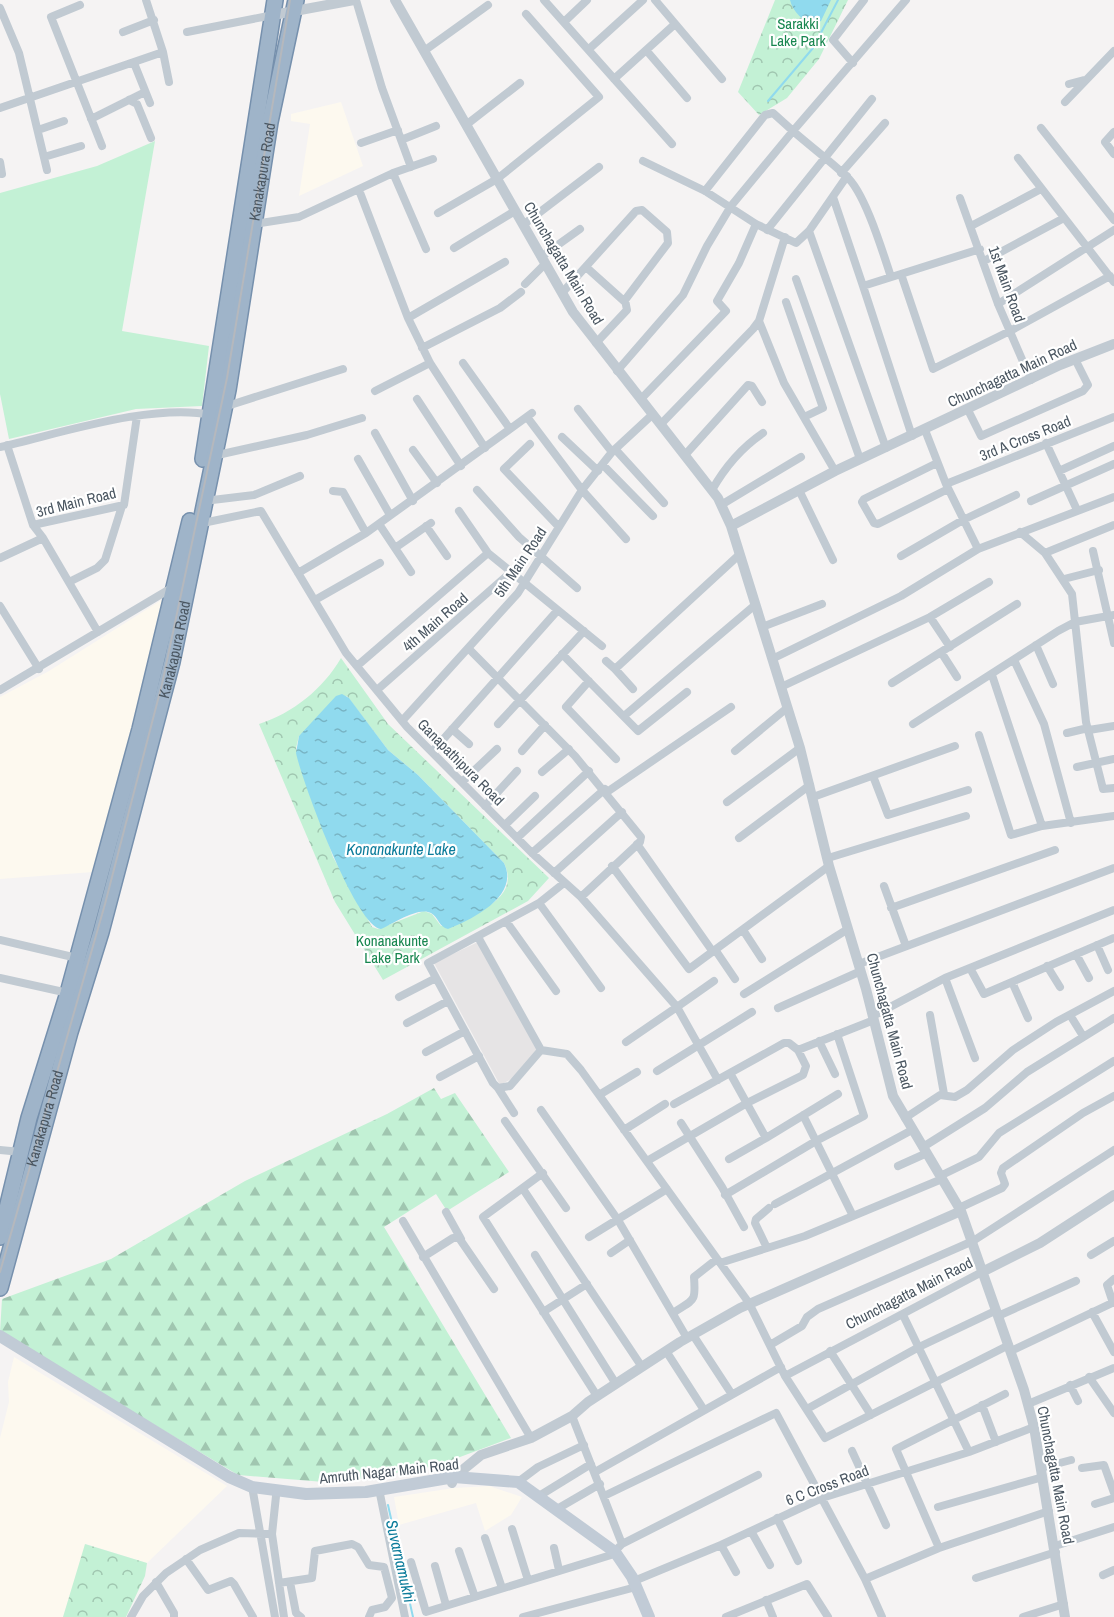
<svg xmlns="http://www.w3.org/2000/svg" width="1114" height="1617" font-family="'Archivo Narrow',sans-serif">
	<style>
		.commercial { fill: #fdf9ef }
		.education { fill: #e6e4e5 }
		.grass { fill: #c3f1d5 }
		.forest { fill: url(#forest-firs) }
		.park { fill: url(#park-crowns); fill-rule: evenodd }
		.water { fill: url(#water-ripples) }
		.lines { fill: none; stroke-linecap: round; stroke-linejoin: round }
		.stream { stroke: #90daee; stroke-width: 2 }
		.trunk-casing { stroke: #7690ad; stroke-width: 18 }
		.minor { stroke: #c1cad2; stroke-width: 8 }
		.tertiary { stroke: #c1cad2; stroke-width: 10 }
		.secondary { stroke: #c1cbd6; stroke-width: 12 }
		.trunk { stroke: #9fb4c9; stroke-width: 15 }
		.rail { stroke: #b5b8bd; stroke-width: 2 }
		.labels { text-anchor: middle; dominant-baseline: central; stroke-width: 4.5; stroke-linejoin: round; paint-order: stroke }
		.park-label { font-size: 15px; fill: #17864f; stroke: #fff }
		.street-label { font-size: 15px; fill: #4a5661; stroke: #fff }
		.water-label { font-size: 16px; font-style: italic; fill: #0c7c9b; stroke: #fff }
	</style>
	<defs>
		<pattern id="forest-firs" width="22" height="20" patternUnits="userSpaceOnUse" patternTransform="scale(1.5)"><rect width="22" height="20" fill="#c3f1d5"/><path d="M5 1l3.5 6h-7zM16 11l3.5 6h-7z" fill="#a0c6b0"/></pattern>
		<pattern id="park-crowns" width="20" height="18" patternUnits="userSpaceOnUse" patternTransform="scale(1.5)"><rect width="20" height="18" fill="#c3f1d5"/><path d="M2 6a3 3 0 1 1 6 0M12 15a3 3 0 1 1 6 0" fill="none" stroke="#a0c6b0"/></pattern>
		<pattern id="water-ripples" width="26" height="14" patternUnits="userSpaceOnUse" patternTransform="scale(1.5)"><rect width="26" height="14" fill="#90daee"/><path d="M2 4q2-2 4 0t4 0M15 11q2-2 4 0t4 0" fill="none" stroke="#78b4c4"/></pattern>
	</defs>
	<rect width="100%" height="100%" fill="#f5f3f3"/>
	<!-- commercial -->
	<path class="commercial" d="M341,102L363,166L299,196L310,124L291,121V114Z
		M168,596L93,872L0,879V697L49,671Z
		M14,1357L227,1486L147,1563L86,1544L63,1617H0V1438L9,1402L8,1382Z
		M489,1486L522,1497L511,1515L485,1531L476,1503L399,1525L394,1497L454,1488Z"/>
	<!-- education -->
	<path class="education" d="M478,942L537,1050L517,1076L500,1085L434,963Z"/>
	<!-- grass -->
	<path class="grass" d="M155,141L122,331L209,346L202,406L136,409L9,439L0,394V193L97,166Z"/>
	<!-- forest -->
	<path class="forest" d="M434,1088L441,1099L455,1093L509,1172L447,1211L436,1194L384,1227L511,1438L436,1466L336,1483L238,1475L0,1332L2,1299L111,1259L245,1181L387,1114Z"/>
	<!-- park -->
	<path class="park" d="M775,0H848L819,59L787,98L759,115L738,92Z
		M341,658L388,724L549,878L528,901L383,980L335,902L259,724C293,713 323,689 341,658ZM347,696L388,750L418,775L504,863C523,902 467,916 441,926L432,914L424,911L378,929L372,927L333,857L296,748L299,736Z
		M85,1544L147,1563L145,1576L126,1617H63Z"/>
	<!-- water -->
	<path class="water" d="M790,0H831L821,21L815,24C803,22 793,12 790,0Z
		M342,694L349,698L388,750L418,775L504,863C520,896 473,919 448,929C439,927 439,918 431,913C419,906 392,924 381,929C355,926 302,781 296,753L299,736L336,696Z"/>
	<g class="lines">
		<!-- stream -->
		<path class="stream" d="M768,101L813,48L838,0
			M388,1505L413,1617"/>
		<defs>
			<g id="trunk">
				<path d="M203,459L275,0"/>
				<path d="M0,1237L29,1118L68,993L140,729L190,521"/>
				<path id="s1" d="M0,1288L70,1032L101,932L172,662L228,390L270,122L296,0"/>
			</g>
		</defs>
		<!-- trunk casing -->
		<use href="#trunk" class="trunk-casing"/>
		<!-- minor -->
		<path class="minor" d="M356,0L382,88L411,167
			M544,0L672,144
			M655,0L722,79
			M80,5L51,17L102,146
			M0,8L19,53L47,170
			M564,22L587,0
			M123,32L154,20
			M187,32L273,15
			M589,49L643,0
			M646,50L687,98
			M424,51L488,5
			M163,52L169,82
			M134,63L150,103
			M853,63L833,40L864,0
			M614,79L675,24
			M1069,84L1084,80
			M129,100L137,104L151,138
			M1065,102L1114,51
			M0,108L163,52L146,0
			M91,119L145,92
			M466,125L520,83
			M1041,128L1114,220
			M38,130L64,121
			M1114,132L1105,142L1114,154
			M401,140L436,126
			M361,143L398,130
			M44,157L81,146
			M1018,158L1114,282
			M643,161L705,191L756,224L796,243L809,231L847,176
			M0,162L2,174
			M393,173L426,249
			M841,173L885,123
			M359,190L408,318
			M705,191L765,115L773,113L793,131L906,0
			M833,197L863,286
			M960,198L998,304L1031,380
			M438,213L497,179L599,97L526,14
			M254,224L299,217L393,173L433,159
			M523,225L599,167
			M971,226L1041,189
			M767,230L872,99
			M809,231L886,448
			M454,248L515,211
			M541,257L580,229
			M984,261L1064,218
			M586,267L625,302
			M901,274L933,369L1012,330L1110,276
			M796,279L860,459
			M525,284L545,264
			M562,293L636,211L642,210L667,232L668,243L625,300L627,310L596,343
			M786,302L823,408L804,417
			M998,304L1114,230
			M759,321L784,383L835,471
			M422,348L500,308L521,292
			M617,371L683,295L707,246L731,206L793,131C810,146 829,160 846,176C865,192 883,253 891,277
			M375,391L430,363
			M417,399L461,466
			M641,399L726,311L717,301L739,263L756,224
			M224,407L343,369
			M578,409L612,452
			M968,410L981,436L1083,391L1088,385L1075,359
			M527,417L582,490L626,539
			M661,424L753,329L759,321L785,237
			M510,429L532,413
			M375,433L413,501
			M912,436L863,286L980,249
			M562,437L598,471
			M1046,443L1077,510
			M530,444L504,469L559,527
			M7,445L33,525L43,538L98,632
			M0,447C62,433 151,403 212,415
			M485,448L430,363L408,318L505,262
			M615,449L664,503
			M413,450L437,483
			M685,455L748,385L752,386L762,402
			M213,456L307,435L362,418
			M358,459L390,515
			M937,463L864,499L862,502L874,523L878,524L948,489
			M603,465L653,516
			M1059,471L1114,446
			M946,484L1114,417
			M477,490L519,537L577,588
			M712,490C725,467 741,448 763,433
			M799,490L833,560
			M333,491L343,492L366,533
			M204,501L254,495L300,476
			M1031,501L1114,464
			M721,505L801,457
			M459,511L488,553L602,646
			M198,524L261,511L346,653L407,727L532,853L581,897L677,1007L626,1042
			M379,524L411,572
			M33,525L124,505L137,416
			M426,526L447,556
			M1020,532L1045,553L1072,594L1086,722L1103,789L1114,788
			M395,548L431,523
			M978,549L1114,497
			M1093,551L1114,643
			M1045,553L1114,525
			M901,556L963,520L1016,495
			M0,558L43,538
			M298,573L366,533L510,429L463,363
			M1064,579L1099,570
			M69,582L97,568L105,560L122,506
			M315,600L380,563
			M0,606L39,669
			M930,617L950,647
			M762,627L822,604
			M1036,645L1053,684
			M469,649L575,756L641,837L640,842L581,897
			M941,652L957,677
			M562,654L638,731L687,692
			M772,659L901,596L978,549L946,484L925,430
			M1014,660L1044,724L1071,823
			M606,661L615,669L740,554
			M357,666L488,553
			M615,669L633,689
			M992,675L1042,826
			M589,681L566,707L616,759
			M892,683L1017,604
			M781,687L930,617L989,582
			M0,690L175,586
			M377,690L510,573
			M624,716L755,605
			M402,721L518,593L582,490L612,452L653,414
			M498,724L584,631
			M913,724L1058,631L1075,622L1114,615
			M452,729L469,744
			M1089,730L1114,726
			M1067,733L1088,728
			M979,735L1011,835L1042,826L1114,816
			M522,751L545,725
			M735,751L787,708
			M432,752L557,611
			M1077,767L1114,759
			M542,772L569,749
			M873,776L888,815L968,790
			M462,782L497,749
			M607,792L731,707
			M813,797L955,746
			M727,802L800,748
			M485,806L517,771
			M505,825L535,796
			M517,838L589,771
			M739,838L810,785
			M637,844L713,952
			M532,853L605,789
			M828,858L966,816
			M612,866L689,969L829,866
			M554,873L622,812
			M884,886L906,946
			M539,903L601,988
			M891,908L1055,850
			M506,921L556,991
			M743,930L762,959
			M478,937L541,1050L567,1054L581,1070L749,1303L785,1376L982,1272
			M0,940L77,958
			M1097,945L1108,970
			M716,951L735,979
			M1076,954L1089,978
			M859,964L1114,868
			M1047,966L1060,987
			M970,968L984,994L1114,938
			M0,978L68,993
			M945,978L975,1058
			M714,981L677,1007L718,1080
			M1012,982L1028,1018
			M744,994L848,929
			M399,997L436,978
			M778,1008L861,971
			M930,1015L944,1094
			M1070,1015L1083,1036
			M873,1016L945,978L1114,910
			M407,1023L448,1001
			M819,1041L835,1074
			M541,1050L510,1086L498,1088L493,1083L428,963L539,903L564,883
			M798,1050L874,1020
			M426,1052L465,1031
			M657,1071L752,1012
			M730,1073L766,1138L838,1094
			M440,1077L479,1056
			M498,1088L514,1113
			M599,1095L637,1072
			M541,1110L618,1220L687,1338
			M803,1115L853,1216
			M905,1118L940,1095L955,1097L967,1090L1013,1050L1056,1022L1114,991
			M505,1121L566,1208
			M681,1123L722,1187L744,1227
			M624,1130L665,1104
			M923,1147L985,1108L1027,1072L1114,1018
			M0,1150L21,1152
			M729,1159L766,1138
			M647,1161L747,1103L803,1075L806,1066L798,1050L789,1043H784L674,1104
			M898,1166L927,1153
			M543,1173L483,1217L597,1396
			M940,1176L979,1157L999,1133L1114,1061
			M523,1189L642,1367
			M725,1195L816,1141L864,1116L837,1034
			M775,1204L912,1130
			M959,1208L1002,1188L1005,1184L1001,1173L1003,1168L1083,1113L1114,1096
			M446,1212L461,1239
			M403,1221L531,1438
			M589,1237L667,1189
			M767,1248L755,1223L756,1219L769,1208
			M611,1253L630,1240
			M535,1255L616,1384
			M1091,1255L1114,1241
			M423,1257L453,1238H459L494,1289
			M720,1263L805,1236L942,1179
			M1113,1303L1107,1285L1114,1279
			M543,1312L587,1284
			M1092,1312L1114,1352
			M673,1313C694,1299 696,1303 694,1277L717,1259
			M903,1315L969,1452
			M998,1316L1076,1281
			M693,1335L731,1393
			M770,1345L802,1326L807,1317L818,1309L973,1241L1114,1150
			M666,1351L704,1410
			M830,1351L871,1415
			M1011,1351L1114,1302
			M785,1376L825,1438L1009,1345
			M1089,1377L1114,1413
			M1070,1385L1078,1401
			M1028,1404L1114,1368
			M982,1405L996,1442
			M807,1409L919,1347L995,1311
			M572,1416L622,1544
			M852,1451L886,1525
			M1041,1468L1071,1460
			M1082,1468L1104,1465L1114,1493
			M595,1472L781,1367
			M518,1482L538,1467L584,1445
			M253,1492L275,1617
			M380,1494L405,1617
			M276,1496L272,1534L284,1617
			M539,1496L591,1464
			M604,1496L776,1413L865,1579L882,1617
			M1095,1504L1114,1498
			M938,1507L1043,1477
			M557,1509L600,1484
			M777,1518L798,1561
			M512,1529L528,1580
			M751,1531L770,1565
			M485,1538L502,1588
			M721,1545L736,1572
			M1055,1546L1114,1527
			M554,1548L559,1570
			M939,1548L896,1449L1005,1394
			M459,1551L475,1597
			M186,1559L208,1590L231,1581L234,1584L253,1617
			M411,1562L426,1612L611,1555L622,1544L758,1475
			M435,1566L446,1605
			M1103,1575L1114,1570
			M976,1578L1056,1552
			M865,1579L939,1548L1049,1511
			M634,1581L721,1545L822,1498L969,1452L1034,1427
			M156,1582L174,1613V1617
			M290,1582L296,1613L301,1617
			M279,1583L312,1578L315,1551L352,1544L358,1547L369,1565L384,1567L392,1598L385,1607L372,1610L369,1617
			M766,1600L773,1617
			M131,1617L143,1596L166,1573L200,1550L239,1533L272,1534
			M523,1617L636,1587
			M726,1617L807,1584L828,1617
			M1023,1617L1064,1604"/>
		<!-- tertiary -->
		<path class="tertiary" d="M395,0L573,312L718,498L731,526L800,748L829,866L866,989L893,1096L961,1211L1024,1390L1034,1427L1065,1617
			M273,15L354,0
			M731,526L835,471L1060,365L1114,344
			M982,1272L1040,1243L1114,1195
			M452,1483L454,1477L481,1455L531,1438L572,1416L588,1402L680,1342L740,1308L961,1211"/>
		<!-- secondary -->
		<path class="secondary" d="M0,1336L229,1477L252,1487L306,1494L366,1492L454,1477L518,1482L615,1552L632,1577L649,1617"/>
		<!-- trunk -->
		<use href="#trunk" class="trunk"/>
		<!-- rail -->
		<path class="rail" id="s2" d="M0,1272L105,904L162,684L227,378L290,0"/>
	</g>
	<g class="labels">
		<!-- park labels -->
		<g class="park-label">
			<text x="798" y="23">Sarakki<tspan x="798" dy="17">Lake Park</tspan></text>
			<text x="392" y="940">Konanakunte<tspan x="392" dy="17">Lake Park</tspan></text>
		</g>
		<!-- street labels -->
		<g class="street-label">
			<text stroke="none"><textPath href="#s2" startOffset="1132">Kanakapura Road</textPath></text>
			<text transform="translate(564 263) rotate(59)">Chunchagatta Main Road</text>
			<text transform="translate(1007 284) rotate(70)">1st Main Road</text>
			<text transform="translate(1012 373) rotate(-25)">Chunchagatta Main Road</text>
			<text transform="translate(1025 438) rotate(-22)">3rd A Cross Road</text>
			<text transform="translate(76 502) rotate(-14)">3rd Main Road</text>
			<text transform="translate(520 562) rotate(-56)">5th Main Road</text>
			<text transform="translate(435 622) rotate(-41)">4th Main Road</text>
			<text stroke="none"><textPath href="#s1" startOffset="662">Kanakapura Road</textPath></text>
			<text transform="translate(461 762) rotate(45)">Ganapathipura Road</text>
			<text transform="translate(890 1021) rotate(75)">Chunchagatta Main Road</text>
			<text stroke="none"><textPath href="#s2" startOffset="160">Kanakapura Road</textPath></text>
			<text transform="translate(909 1293) rotate(-27)">Chunchagatta Main Raod</text>
			<text transform="translate(389 1471) rotate(-6)">Amruth Nagar Main Road</text>
			<text transform="translate(1056 1475) rotate(79)">Chunchagatta Main Road</text>
			<text transform="translate(827 1485) rotate(-21)">6 C Cross Road</text>
		</g>
		<!-- water labels -->
		<g class="water-label">
			<text x="401" y="849">Konanakunte Lake</text>
			<text transform="translate(401 1561) rotate(77)">Suvarnamukhi</text>
		</g>
	</g>
</svg>
